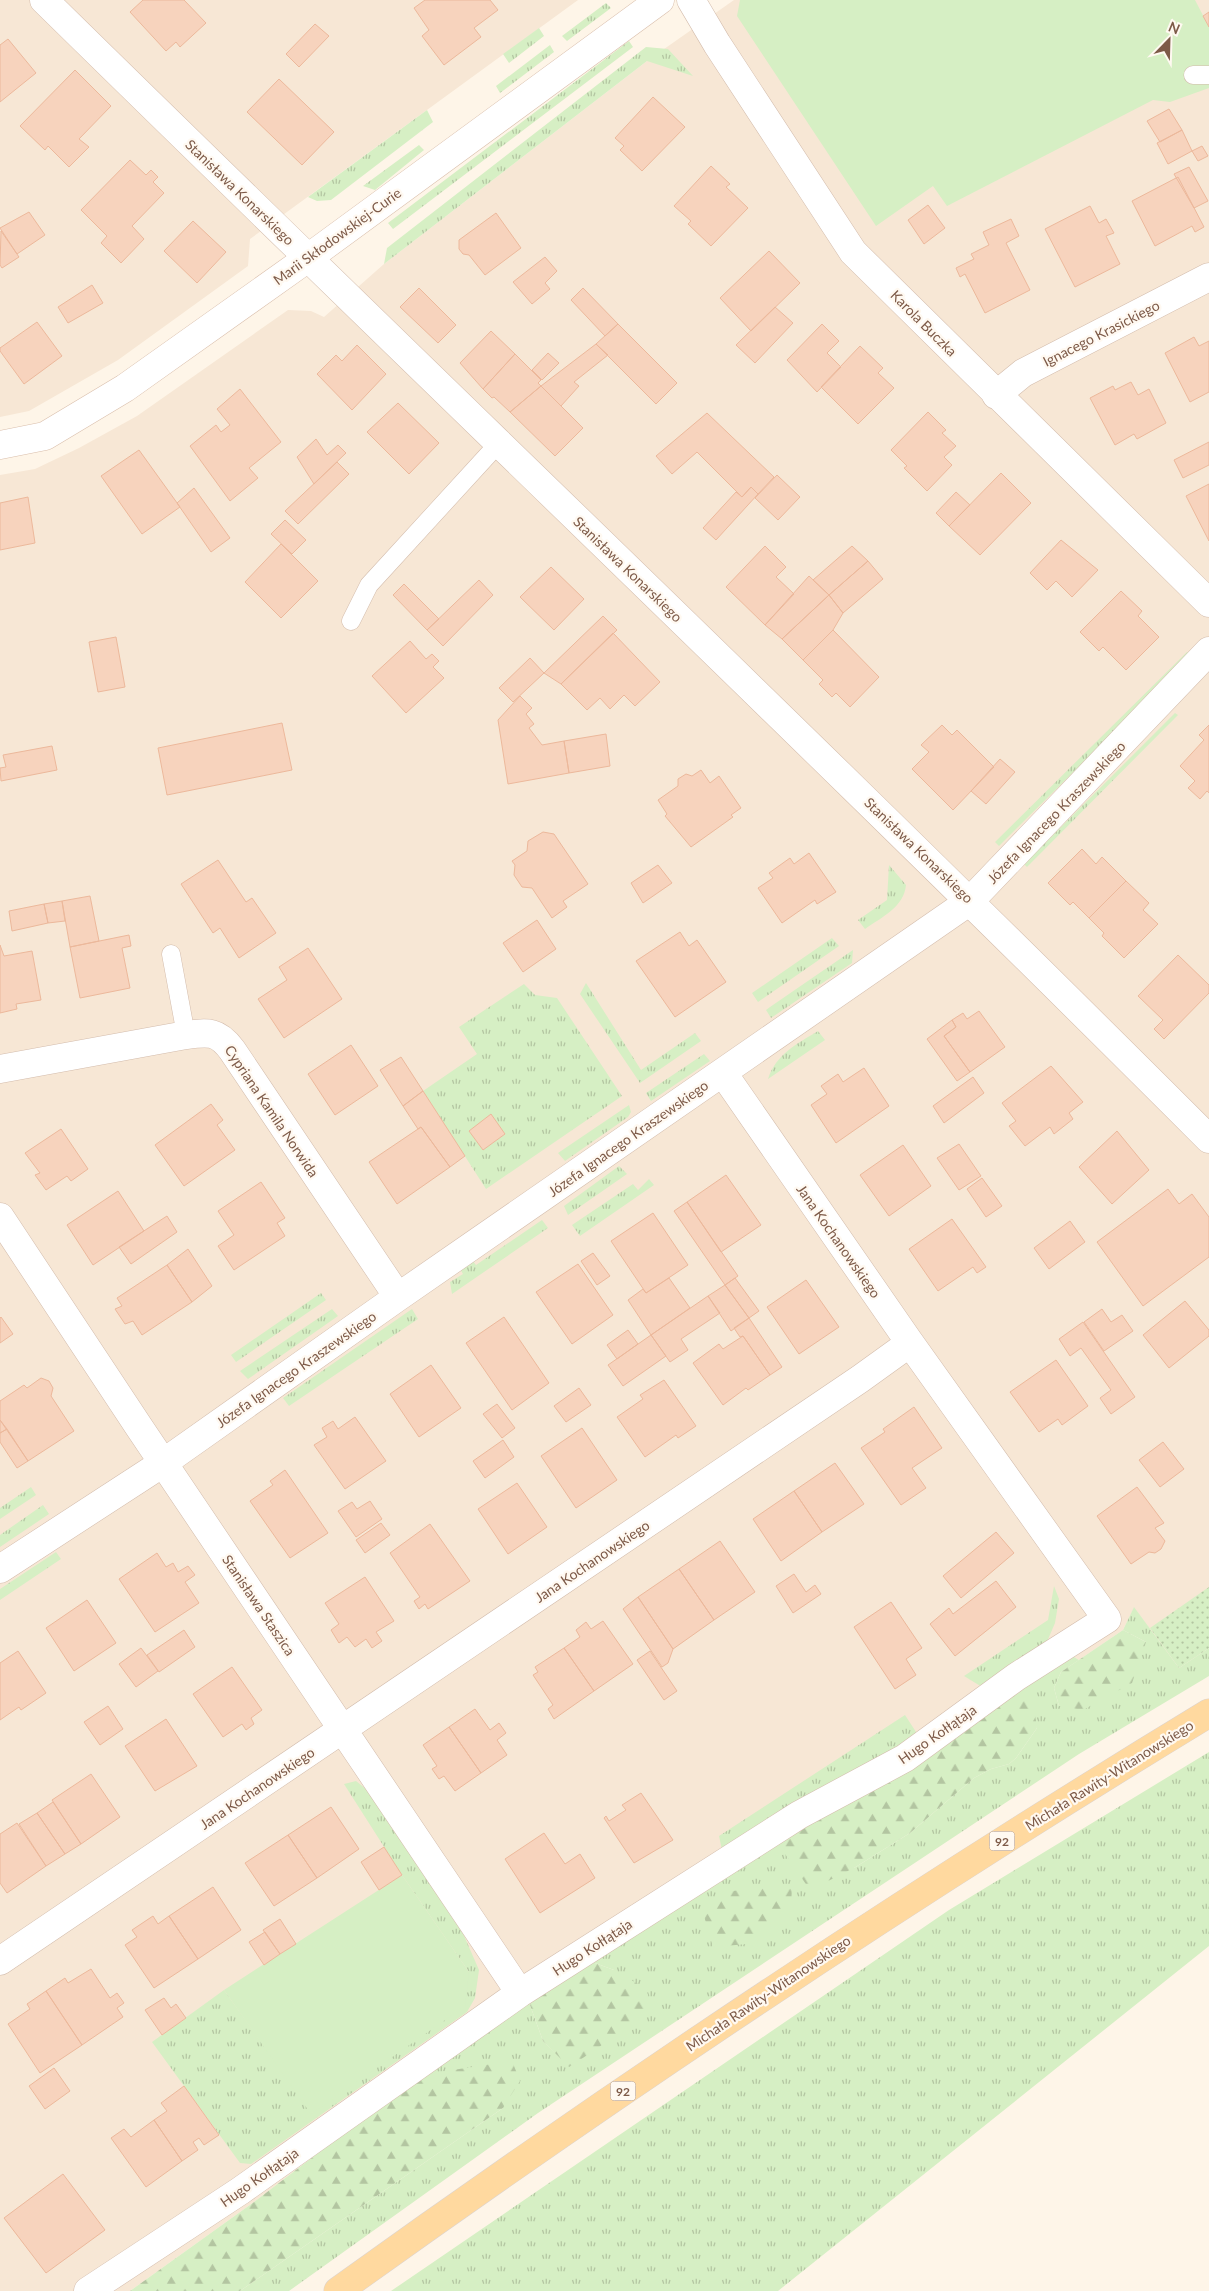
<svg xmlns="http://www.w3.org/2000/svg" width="1209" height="2291" font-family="Lato,sans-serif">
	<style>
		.residential { fill: #f7e7d5 }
		.grass { fill: url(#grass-tufts) }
		.forest { fill: url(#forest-firs) }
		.park { fill: #d6efc4 }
		.garden { fill: url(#garden-dots) }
		.building { fill: #f7d3bd; stroke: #ecb89b }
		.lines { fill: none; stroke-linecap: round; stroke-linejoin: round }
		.lane-casing { stroke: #d3bcac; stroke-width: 19 }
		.street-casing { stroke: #d3bcac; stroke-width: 29 }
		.secondary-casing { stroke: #d9beab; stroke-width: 29 }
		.primary-casing { stroke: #ddd4cf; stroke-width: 29 }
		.lane { stroke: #fff; stroke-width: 18 }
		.street { stroke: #fff; stroke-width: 28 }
		.secondary { stroke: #fff; stroke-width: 28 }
		.primary { stroke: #ffd99f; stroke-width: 28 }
		.labels { text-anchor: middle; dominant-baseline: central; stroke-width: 4.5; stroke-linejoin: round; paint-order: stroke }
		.shield { fill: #fff9f1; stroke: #a48a7b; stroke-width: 1 }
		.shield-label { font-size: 12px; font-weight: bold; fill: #7d5a48 }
		.street-label { font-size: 14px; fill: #7d5a48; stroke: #fff9f1 }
	</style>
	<defs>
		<pattern id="grass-tufts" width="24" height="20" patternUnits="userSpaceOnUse" patternTransform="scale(1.25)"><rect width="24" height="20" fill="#d6efc4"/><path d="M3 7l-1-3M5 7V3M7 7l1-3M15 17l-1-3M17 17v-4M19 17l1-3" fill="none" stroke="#b3c5a1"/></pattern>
		<pattern id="forest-firs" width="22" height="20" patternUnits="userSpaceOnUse" patternTransform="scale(1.25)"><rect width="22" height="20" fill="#d6efc4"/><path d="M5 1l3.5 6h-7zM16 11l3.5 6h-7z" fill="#b3c5a1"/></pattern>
		<pattern id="garden-dots" width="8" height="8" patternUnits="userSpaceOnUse" patternTransform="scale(1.25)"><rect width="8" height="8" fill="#d6efc4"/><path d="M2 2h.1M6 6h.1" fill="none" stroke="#b3c5a1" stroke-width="1.8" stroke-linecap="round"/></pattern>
	</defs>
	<rect width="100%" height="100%" fill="#fef5e8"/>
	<!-- residential -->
	<path class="residential" d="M0,0H578L250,239L248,266L118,360L29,411L0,417Z
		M734,0H1209V1648L1179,1668L1134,1608L1123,1630L1079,1660L1069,1655L420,2075L254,2202L130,2291H0V475L35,469L79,448L137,416L288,310L311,311L324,317L384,264L647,61Z"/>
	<!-- grass -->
	<path class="grass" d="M606,3L611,8L567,41L562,36Z
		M539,28L544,36L509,63L503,54Z
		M629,41L633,47L393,229L388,223Z
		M550,45L554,52L500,93L496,86Z
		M646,47L668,49L693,76L647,61L384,264L387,248Z
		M427,110L433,122L331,200L317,201L308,197Z
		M419,145L424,150L375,190L363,186Z
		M1187,652L1191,655L999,846L995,842Z
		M1175,713L1178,715L1027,867L1024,864Z
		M889,865L906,885C904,907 882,917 865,929L858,920L887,900Z
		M832,938L839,946L758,1002L752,993Z
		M853,950L852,963L771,1018L766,1010L770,1007Z
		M586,983L641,1070L695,1033L701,1041L640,1083L580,994Z
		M524,984L535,995L557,998L622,1096L486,1189L423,1091L477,1054L459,1027Z
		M818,1031L825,1040L768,1079C776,1054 797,1044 818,1031Z
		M704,1054L710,1061L651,1101L646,1093Z
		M629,1105L631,1112L628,1117L565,1161L558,1153Z
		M619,1166L627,1174L568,1215L564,1206Z
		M649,1179L654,1185L580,1236L572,1225L633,1184L638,1190Z
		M542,1220L548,1228L452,1294L450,1282L463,1274L460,1269L472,1260L476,1265Z
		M321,1293L326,1300L236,1362L231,1355Z
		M332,1309L338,1316L248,1379L240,1371Z
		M412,1309L418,1319L289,1406L283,1398Z
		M31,1487L36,1495L0,1519V1508Z
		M43,1505L49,1514L0,1547V1535Z
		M56,1552L61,1559L0,1600V1589Z
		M1054,1586L1059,1599L1055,1623L1043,1651L982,1687L964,1676L1048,1620Z
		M1134,1607L1179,1668L1209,1648V1676L1079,1754L538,2113L289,2291H240L503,2108L420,2075L536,1988L530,2005L543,2041L569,2066L614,1970L584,1959L800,1819L854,1868L910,1833L974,1778L991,1769L1009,1764L1016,1758L1037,1728L1015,1687L1069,1654L1079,1660L1061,1672L1054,1688L1059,1706L1146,1642L1123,1630Z
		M905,1715L918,1735L848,1783L722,1850L719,1836Z
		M1209,1752V1946L778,2291H391L949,1910Z
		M356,1781L366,1789L455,1915L479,1970L475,1998L467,2012L251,2164L240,2163L152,2042L224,1990L312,2113L469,1972L402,1875L344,1784Z"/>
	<!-- forest -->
	<path class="forest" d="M1123,1630L1146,1642L1132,1683L1083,1710L1059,1706L1054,1688L1061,1672Z
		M1015,1687L1032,1694L1037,1728L1016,1758L1009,1764L991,1769L974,1778L910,1833L854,1868L810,1890L783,1851L788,1833Z
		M792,1884L791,1910L747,1944L713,1947L702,1909L724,1892Z
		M584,1959L614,1970L645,1988L652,2004C627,2028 599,2048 569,2067L543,2041L530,2005L536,1988Z
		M512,2061L520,2081L503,2108L240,2291H130L254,2202L420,2075Z"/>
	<!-- park -->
	<path class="park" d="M740,0H1195L1209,27V88L1170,102L1153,100L947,206L933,186L876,226L737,16Z
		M402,1875L469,1972L465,2006L311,2114L224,1990Z"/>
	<!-- garden -->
	<path class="garden" d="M1209,1587V1648L1179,1668L1150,1628Z"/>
	<!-- building -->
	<path class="building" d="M143,0H184L206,23L180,47L176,42L166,51L130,12Z
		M425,0H490L498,10L474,28L481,37L444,65L422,36L429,30L414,8Z
		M1209,12V27L1203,16Z
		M315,24L329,36L299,67L286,54Z
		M8,39L36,73L0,102V45Z
		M75,70L111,106L79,139L89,147L69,167L48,146L45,150L20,126Z
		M279,79L334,132L302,165L247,112Z
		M653,97L685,127L642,171L620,150L624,146L615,138Z
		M1169,109L1182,130L1160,142L1147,121Z
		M1182,130L1192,151L1168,164L1157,143Z
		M1202,146L1208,156L1198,161L1192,151Z
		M130,160L146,175L151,170L158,177L153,182L164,193L132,226L144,239L121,263L101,243L107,236L81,210Z
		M711,166L730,184L726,187L748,208L711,246L688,224L691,221L674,206Z
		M1189,167L1208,201L1194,208L1174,174Z
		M1178,177L1204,227L1195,232L1192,226L1155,246L1132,201Z
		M928,205L945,228L924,244L908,220Z
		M1090,206L1099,223L1106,219L1114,233L1106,236L1120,264L1075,287L1045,229Z
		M29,212L45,235L17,254L0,228Z
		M496,213L521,248L485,275L469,255L463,254L459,249V240Z
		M1011,219L1019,236L1006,243L1030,290L985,313L965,274L960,277L956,268L974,259L971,254L989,245L983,232Z
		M193,221L226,252L197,283L164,251Z
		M1,231L19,257L2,268L0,265Z
		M769,251L800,283L751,331L720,298Z
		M545,257L557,271L545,283L550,289L532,304L513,282Z
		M92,285L103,303L68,323L58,307Z
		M419,288L456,325L438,343L400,307Z
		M583,288L618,324L605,336L571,300Z
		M775,307L793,323L755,363L736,345Z
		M37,322L62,356L24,384L0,351V348Z
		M618,324L677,383L656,404L596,344Z
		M822,324L839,341L827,353L841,367L817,392L787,360Z
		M491,331L515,354L483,389L460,363Z
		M1194,337L1199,346L1209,341V392L1190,402L1165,353Z
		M596,344L608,355L574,382L579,386L561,406L541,386Z
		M357,345L386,374L352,410L317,374L336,355L342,361Z
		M860,346L883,368L878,373L894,388L858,424L821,387Z
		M548,353L559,363L542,380L532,370Z
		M515,354L541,380L538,383L541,386L510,412L494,397L492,398L483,389Z
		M1131,382L1138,395L1149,389L1166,423L1137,439L1134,434L1115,445L1090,398L1113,386L1115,390Z
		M541,386L583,428L555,456L510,412Z
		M240,389L281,442L249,468L258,478L230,501L190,446L216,425L221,432L230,425L217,409Z
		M398,403L439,443L409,474L367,432Z
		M928,412L946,430L942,433L956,446L944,457L952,465L927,491L904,468L907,466L891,450Z
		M707,413L774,477L758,494L751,487L742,497L697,452L672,474L656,456Z
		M316,439L327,455L338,445L346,453L314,484L297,457Z
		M1209,442V465L1183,478L1174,460Z
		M139,450L180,507L142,534L101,476Z
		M337,462L349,474L298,524L285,511Z
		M1001,473L1031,503L980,555L949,526Z
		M777,475L800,497L778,520L755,498Z
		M1209,484V541L1186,496Z
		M751,487L758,494L716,540L703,528L736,492L742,497Z
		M194,488L230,538L211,552L177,503Z
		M956,492L970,505L949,526L936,513Z
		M28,497L35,543L0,550V503Z
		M285,520L306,540L292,554L271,534Z
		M1061,540L1098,570L1072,597L1056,581L1047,590L1030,573Z
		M281,544L318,581L281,618L245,582Z
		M765,546L786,567L776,577L794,594L765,625L726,587Z
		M852,546L868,561L829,595L813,580Z
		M868,561L883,579L843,613L829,595Z
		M551,567L584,599L554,630L520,597Z
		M809,576L829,595L782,639L765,625Z
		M479,580L493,595L443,646L427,630Z
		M404,584L439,619L427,630L393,595Z
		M1121,591L1142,611L1138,616L1159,637L1126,670L1103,647L1099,651L1080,632Z
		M829,595L843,613L833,630L803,660L782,639Z
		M603,616L617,630L561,684L544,673Z
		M833,630L879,677L850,707L836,693L832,697L819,684L823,680L803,660Z
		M613,633L660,682L635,706L624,695L610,709L600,698L587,710L561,684Z
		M116,637L125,687L98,692L89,642Z
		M410,641L426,659L432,654L439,661L433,667L444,678L406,713L372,676Z
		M530,658L544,673L513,702L499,688Z
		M520,696L532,708L526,714L534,724L529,728L542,745L564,741L569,773L508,784L498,720Z
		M282,723L292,770L167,795L158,748Z
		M942,725L952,735L957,730L994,767L953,810L912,769L929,752L921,745Z
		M1209,725V793L1207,791L1200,799L1188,788L1195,781L1180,766L1204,740L1199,735Z
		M606,734L610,766L569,773L564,741Z
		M52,746L57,770L1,781L0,768L6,767L3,755Z
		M1000,759L1015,772L986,804L971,791Z
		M701,770L710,783L719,776L741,808L731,815L733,817L691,847L665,816L667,814L658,800L678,786V779L686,774L692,776Z
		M543,832L554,834L588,884L563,901L567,907L552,918L532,888L522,887L514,875L515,865L512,861L527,851L528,841Z
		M1082,849L1096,864L1102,857L1126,881L1089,918L1073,902L1070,905L1048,883Z
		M809,853L836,892L817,904L815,900L782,923L758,888L773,878L769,873L790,858L794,864Z
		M218,860L246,902L252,898L276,933L239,958L220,928L213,933L181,884Z
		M658,865L672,883L643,903L631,883Z
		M1126,881L1149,903L1143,910L1158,924L1124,958L1102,936L1104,933L1089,918Z
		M90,896L99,941L70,947L62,901Z
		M62,901L65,921L48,923L44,904Z
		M44,904L48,923L12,931L9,911Z
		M537,920L556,949L523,972L503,943Z
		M680,932L689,946L697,940L726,982L675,1017L636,961Z
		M129,935L131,946L122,948L130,988L80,998L70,947Z
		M0,945L4,956L32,951L41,1000L16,1004L17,1009L0,1013Z
		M308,948L342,999L284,1038L258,999L287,980L279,967Z
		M1178,955L1209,985V993L1164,1039L1154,1029L1163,1020L1138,996Z
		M979,1011L1005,1047L970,1072L944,1036L956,1027L952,1020L963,1013L967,1019Z
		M952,1020L956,1027L944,1036L970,1072L957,1081L927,1039Z
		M351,1045L378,1086L335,1115L308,1074Z
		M401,1057L423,1091L403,1106L380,1070Z
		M1051,1066L1083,1102L1069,1113L1073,1119L1054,1134L1050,1127L1025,1146L1009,1126L1016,1121L1002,1103Z
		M864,1068L889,1106L836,1143L811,1105L827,1094L821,1086L838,1074L843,1082Z
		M973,1077L984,1093L944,1123L933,1106Z
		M423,1091L465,1156L450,1167L421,1127L418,1129L403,1106Z
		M211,1104L223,1120L217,1125L235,1150L184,1186L155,1145Z
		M491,1114L505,1134L483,1150L469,1131Z
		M421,1127L450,1167L397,1204L369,1162Z
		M61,1129L88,1169L71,1181L67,1176L46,1190L35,1175L40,1173L25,1153Z
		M1117,1131L1149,1170L1112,1204L1079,1167Z
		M959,1144L981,1176L959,1190L937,1158Z
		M903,1145L931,1186L889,1216L860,1175Z
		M726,1175L761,1225L721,1252L687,1202Z
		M982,1178L1002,1206L986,1217L967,1189Z
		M261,1182L285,1218L277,1223L285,1236L234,1270L218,1246L234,1235L218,1211Z
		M1168,1189L1179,1204L1192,1194L1209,1217V1257L1143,1306L1097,1242Z
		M118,1191L144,1231L93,1265L67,1225Z
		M687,1202L738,1276L725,1285L674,1211Z
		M653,1213L688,1265L646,1293L611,1241Z
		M167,1216L177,1232L131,1264L119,1247Z
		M952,1219L986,1267L977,1273L973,1267L938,1291L909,1249Z
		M1070,1221L1085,1242L1049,1269L1034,1248Z
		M188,1249L212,1286L192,1302L167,1265Z
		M593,1253L610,1276L597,1285L581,1261Z
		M578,1264L613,1315L572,1344L536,1292Z
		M167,1265L192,1302L142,1335L133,1321L125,1324L115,1309L122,1306L117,1298Z
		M669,1278L690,1308L651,1335L628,1300L643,1289L646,1293Z
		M735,1278L759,1311L749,1318L725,1285Z
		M806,1280L839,1327L799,1354L767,1307Z
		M725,1285L749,1318L731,1331L708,1296Z
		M708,1296L720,1313L681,1339L688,1350L670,1362L651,1335Z
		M1185,1301L1209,1330V1336L1169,1368L1143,1335Z
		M1102,1309L1111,1322L1122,1315L1133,1331L1104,1351L1084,1322Z
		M1,1317L13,1334L0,1343V1318Z
		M504,1317L549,1383L512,1410L466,1343Z
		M749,1318L782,1367L770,1375L743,1336L740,1337L734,1328Z
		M1083,1322L1135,1397L1111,1414L1100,1398L1111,1390L1081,1348L1070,1356L1059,1339Z
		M628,1330L638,1344L617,1359L607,1345Z
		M651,1335L666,1356L623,1386L608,1365Z
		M743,1336L770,1375L748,1390L746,1388L723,1405L693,1363L719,1344L723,1349Z
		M1056,1360L1088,1406L1062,1425L1058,1419L1039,1432L1010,1392Z
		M431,1365L461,1408L419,1437L390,1394Z
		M41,1378L49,1381L53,1388L51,1396L74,1431L28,1461L0,1420V1401L24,1385L27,1388Z
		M664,1380L696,1426L678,1438L676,1435L645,1457L617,1417L643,1399L640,1395Z
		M579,1388L591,1405L566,1422L554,1406Z
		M497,1404L515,1428L502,1438L483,1414Z
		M914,1407L942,1448L912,1468L926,1488L901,1505L861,1448L885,1432L883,1429Z
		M355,1417L386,1461L345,1489L314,1445L327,1437L322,1428L333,1421L338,1429Z
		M0,1420L7,1429L0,1433Z
		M582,1428L617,1480L576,1508L541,1456Z
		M7,1429L28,1461L17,1468L0,1442V1433Z
		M503,1440L514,1457L485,1478L473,1461Z
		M1163,1442L1184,1469L1160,1487L1139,1460Z
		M835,1463L864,1504L822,1532L794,1491Z
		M285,1470L328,1533L290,1558L250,1501L273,1485L270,1481Z
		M517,1483L547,1527L508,1554L478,1509Z
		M1137,1487L1164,1523L1155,1528L1165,1541L1161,1549L1155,1553L1149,1552L1131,1564L1097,1516Z
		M794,1491L822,1532L781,1561L753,1519Z
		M370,1501L382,1519L356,1537L338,1511L352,1502L357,1509Z
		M381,1523L390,1535L365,1553L356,1540Z
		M430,1524L470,1581L428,1609L425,1604L419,1609L414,1601L420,1597L390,1553Z
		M996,1532L1014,1553L961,1598L943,1576Z
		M720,1541L755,1592L714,1620L679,1569Z
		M157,1553L166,1567L173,1563L178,1572L188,1566L195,1575L185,1582L199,1603L155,1632L119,1579Z
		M679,1569L714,1620L673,1649L638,1597Z
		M794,1574L806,1592L815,1585L821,1594L793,1613L776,1586Z
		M365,1577L394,1621L376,1632L382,1641L372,1648L366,1639L355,1647L347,1637L339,1643L331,1630L339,1624L325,1603Z
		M996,1581L1016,1607L955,1656L930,1624L949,1608L953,1614Z
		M638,1597L673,1649L668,1663L662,1667L623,1609Z
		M87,1600L116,1643L74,1671L46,1628Z
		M891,1602L922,1648L906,1659L916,1675L895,1689L854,1627Z
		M603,1621L633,1664L594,1691L564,1648L580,1637L576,1630L586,1622L591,1629Z
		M184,1630L195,1647L159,1672L147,1655Z
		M141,1648L158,1671L136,1687L119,1664Z
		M564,1648L594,1691L554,1719L548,1709L553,1705L533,1675L538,1672L535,1667Z
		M18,1651L46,1693L21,1710L19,1707L0,1720V1663Z
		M650,1651L677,1691L664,1700L637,1660Z
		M232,1667L262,1710L251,1718L254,1724L246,1730L242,1724L223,1737L193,1694Z
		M108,1706L123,1729L100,1745L84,1722Z
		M475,1709L490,1730L499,1723L506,1733L497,1740L507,1755L481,1773L449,1727Z
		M166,1719L197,1766L155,1791L125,1746Z
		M449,1727L481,1773L455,1791L444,1776L439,1779L432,1769L437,1766L423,1745Z
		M91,1774L120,1817L81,1844L52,1800Z
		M641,1793L673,1840L634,1863L604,1818L606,1816L609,1821L626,1810L622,1805Z
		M53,1802L81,1844L65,1854L37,1813Z
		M331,1807L359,1849L317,1878L288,1835Z
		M37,1813L65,1854L46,1866L19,1824Z
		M17,1823L46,1866L7,1893L0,1883V1834Z
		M544,1833L565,1864L580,1854L595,1878L540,1913L505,1859Z
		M288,1835L317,1878L274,1906L245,1863Z
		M384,1847L402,1875L379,1890L361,1862Z
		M213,1887L241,1930L198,1959L169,1916Z
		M153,1916L158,1924L169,1916L198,1959L154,1988L125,1945L137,1937L132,1930Z
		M280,1919L296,1944L280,1954L263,1930Z
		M265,1932L280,1954L264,1965L249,1942Z
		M91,1969L110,1998L117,1993L124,2003L117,2008L123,2017L82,2045L46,1991L65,1978L68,1983Z
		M46,1991L82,2045L40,2073L8,2024L30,2009L27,2004Z
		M164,1998L171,2008L176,2004L186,2018L162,2035L145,2010Z
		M54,2068L70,2091L45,2109L29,2086Z
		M184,2086L219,2135L204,2145L199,2138L193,2142L198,2150L182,2161L154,2120L167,2111L161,2103Z
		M154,2120L182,2161L146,2187L111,2138L124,2129L131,2137Z
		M63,2174L105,2230L46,2273L4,2218Z"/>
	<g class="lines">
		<defs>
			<path id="lane" d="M1193,75H1209
				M351,621L369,585L498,444
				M171,954L186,1035"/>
			<path id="street" d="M44,0C432,381 825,755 1209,1139
				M691,0L717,44L853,252L1209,603
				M996,395L1023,373L1209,277
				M0,1069L186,1035C209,1032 218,1031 232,1050L398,1297
				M0,1217L139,1427L520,1993
				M0,1569L163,1463L398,1297L970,901L1209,651
				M0,1961L860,1379L910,1343L723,1073
				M88,2291L240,2191L520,1993L799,1815L905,1758L1016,1677L1107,1619L910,1343"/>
			<path id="secondary" d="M0,445L45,436L125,388L308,258L660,0"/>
			<path id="primary" d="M338,2291C622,2087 911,1894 1209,1713"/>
		</defs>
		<!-- lane casing -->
		<use href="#lane" class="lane-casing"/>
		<!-- street casing -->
		<use href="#street" class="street-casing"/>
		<!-- secondary casing -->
		<use href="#secondary" class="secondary-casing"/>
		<!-- primary casing -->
		<use href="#primary" class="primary-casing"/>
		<!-- lane -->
		<use href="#lane" class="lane"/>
		<!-- street -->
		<use href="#street" class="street"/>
		<!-- secondary -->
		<use href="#secondary" class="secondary"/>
		<!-- primary -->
		<use href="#primary" class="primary"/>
	</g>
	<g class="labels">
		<!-- shield labels -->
		<g class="shield">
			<rect x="989.5" y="1831.5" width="25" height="19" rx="4"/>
			<rect x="610.5" y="2081.5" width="25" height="19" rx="4"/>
		</g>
		<g class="shield-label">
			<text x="1002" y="1841">92</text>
			<text x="623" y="2091">92</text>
		</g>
		<!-- street labels -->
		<g class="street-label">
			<text transform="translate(240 192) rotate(44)">Stanisława Konarskiego</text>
			<text transform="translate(337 236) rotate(-36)">Marii Skłodowskiej-Curie</text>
			<text transform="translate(924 323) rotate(45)">Karola Buczka</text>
			<text transform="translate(1101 333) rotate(-27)">Ignacego Krasickiego</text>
			<text transform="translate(628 569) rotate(44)">Stanisława Konarskiego</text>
			<text transform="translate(1056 812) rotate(-46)">Józefa Ignacego Kraszewskiego</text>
			<text transform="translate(919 850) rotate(44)">Stanisława Konarskiego</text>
			<text transform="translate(272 1111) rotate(56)">Cypriana Kamila Norwida</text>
			<text transform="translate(628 1138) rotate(-35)">Józefa Ignacego Kraszewskiego</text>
			<text transform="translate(839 1241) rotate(55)">Jana Kochanowskiego</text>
			<text transform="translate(296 1369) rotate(-35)">Józefa Ignacego Kraszewskiego</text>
			<text transform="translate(592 1561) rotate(-34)">Jana Kochanowskiego</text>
			<text transform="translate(259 1605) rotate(56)">Stanisława Staszica</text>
			<text transform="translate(937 1734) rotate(-35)">Hugo Kołłątaja</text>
			<text transform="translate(1109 1775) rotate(-32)">Michała Rawity-Witanowskiego</text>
			<text transform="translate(257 1788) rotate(-34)">Jana Kochanowskiego</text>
			<text transform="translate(592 1947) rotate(-33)">Hugo Kołłątaja</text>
			<text transform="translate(768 1993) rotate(-34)">Michała Rawity-Witanowskiego</text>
			<text transform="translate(259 2177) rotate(-35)">Hugo Kołłątaja</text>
		</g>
	</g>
	<!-- north arrow -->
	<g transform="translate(1169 40) rotate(23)" stroke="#fff9f1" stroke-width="4" paint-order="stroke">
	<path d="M0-4L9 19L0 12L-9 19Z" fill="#7d5a48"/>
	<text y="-8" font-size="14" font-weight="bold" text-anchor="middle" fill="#7d5a48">N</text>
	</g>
</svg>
